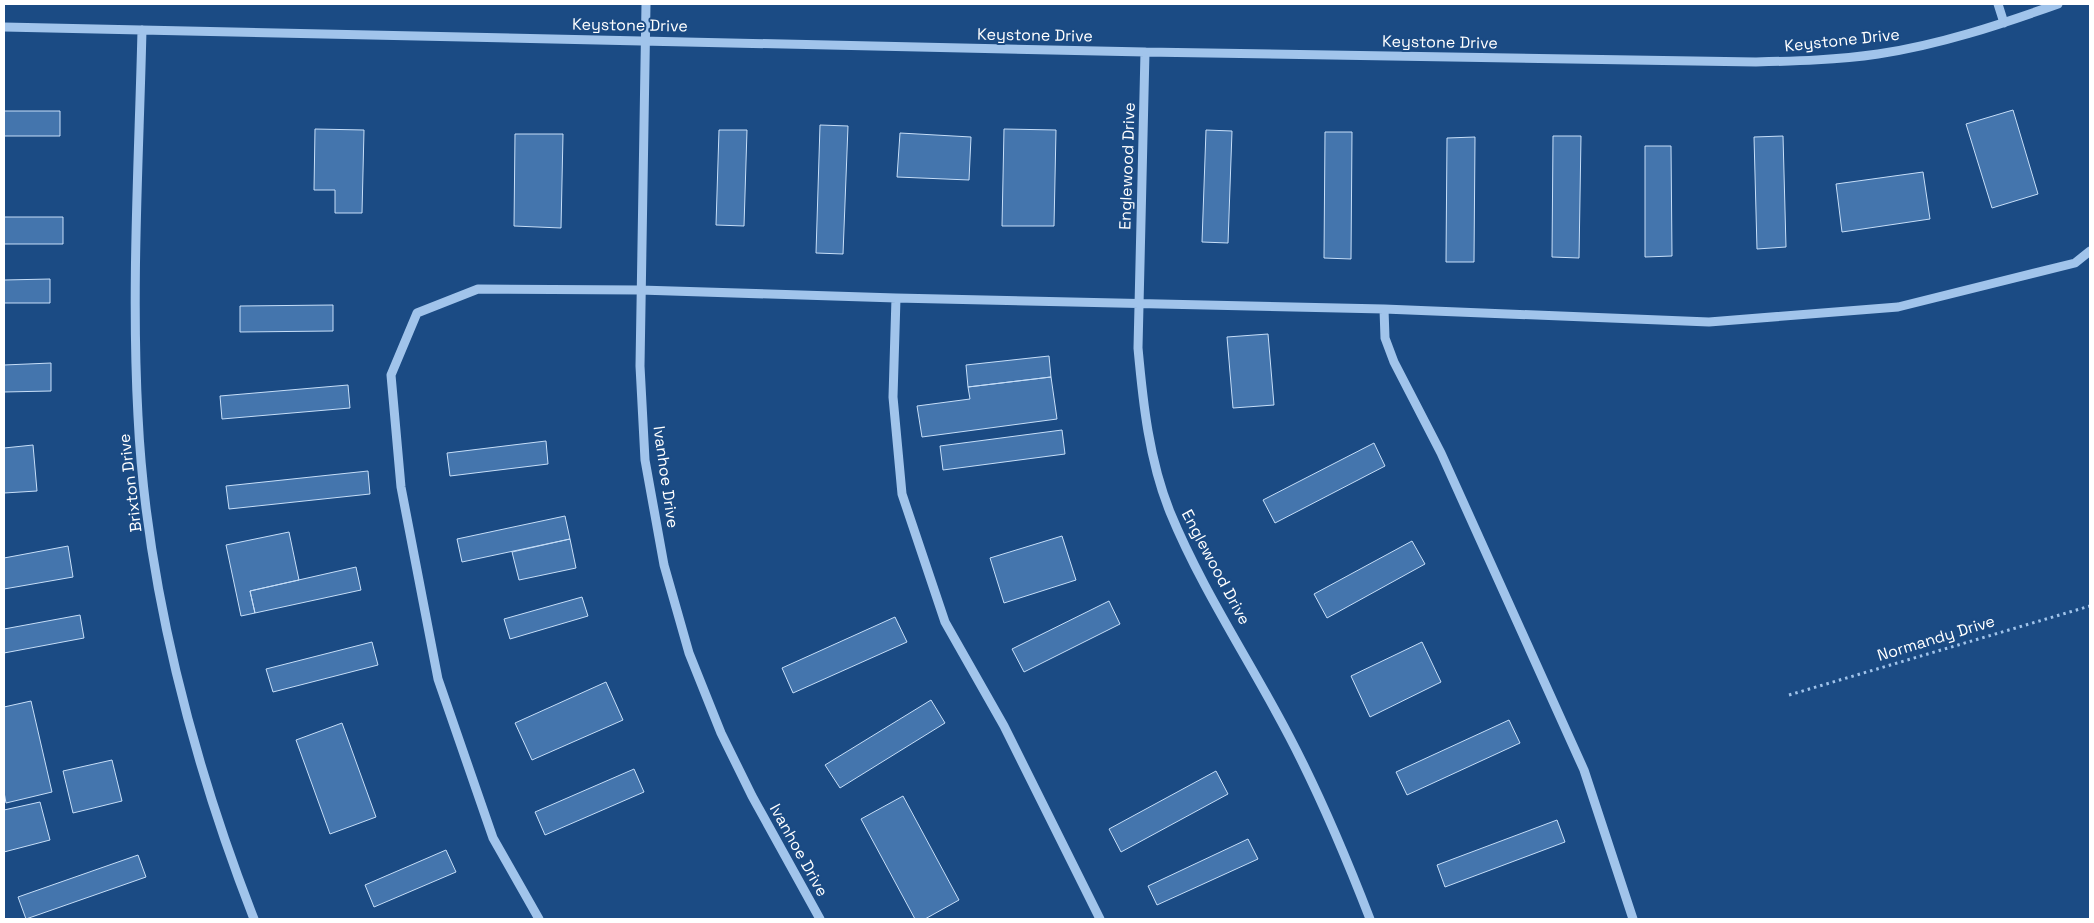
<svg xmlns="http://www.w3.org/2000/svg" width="2094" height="923" font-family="'Space Grotesk',sans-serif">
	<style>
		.building { fill: #4475ad; stroke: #c6def8 }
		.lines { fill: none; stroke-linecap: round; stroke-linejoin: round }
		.path { stroke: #a1c4eb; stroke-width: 3; stroke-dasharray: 2.5 4; stroke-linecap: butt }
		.minor { stroke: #a1c4eb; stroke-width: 9 }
		.labels { text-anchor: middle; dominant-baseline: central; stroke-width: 4; stroke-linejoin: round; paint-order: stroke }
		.street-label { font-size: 16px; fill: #fff; stroke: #1b4b84 }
	</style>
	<rect width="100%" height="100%" fill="#1b4b84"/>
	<!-- building -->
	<path class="building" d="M2013,110L2038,194L1992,208L1966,124Z
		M4,111H60V136H4Z
		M820,125L848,126L843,254L816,253Z
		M315,129L364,130L362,213H335V190H314Z
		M1004,129L1056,130L1054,226H1002Z
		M719,130H747L744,226L716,225Z
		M1206,130L1232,131L1228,243L1202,242Z
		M1325,132H1352L1351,259L1324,258Z
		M900,133L971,137L969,180L897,177Z
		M515,134H563L561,228L514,226Z
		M1553,136H1581L1579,258L1552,257Z
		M1783,136L1786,247L1757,249L1754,137Z
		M1475,137L1474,262H1446L1447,138Z
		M1645,146H1671L1672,256L1645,257Z
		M1923,172L1930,219L1842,232L1836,184Z
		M4,217H63V244H4Z
		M50,279V303H4V280Z
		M333,305V331L240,332V306Z
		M1268,334L1274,405L1233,408L1227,337Z
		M1049,356L1051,377L968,387L966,365Z
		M51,363V391L4,392V365Z
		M1051,377L1057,419L922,437L917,406L970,399L968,387Z
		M348,385L350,408L222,419L220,396Z
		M1062,430L1065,454L943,470L940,446Z
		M546,441L548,464L450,476L447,453Z
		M1374,443L1385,466L1275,523L1263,500Z
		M33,445L37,491L4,493V448Z
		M368,471L370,494L229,509L226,486Z
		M565,516L570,539L462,562L457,539Z
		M289,532L299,580L250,591L255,613L241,616L226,545Z
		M1062,536L1076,580L1004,603L990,558Z
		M570,539L576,568L519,580L512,552Z
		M1412,541L1425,564L1327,618L1314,594Z
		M68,546L73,577L4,589V558Z
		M356,567L361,590L255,613L250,591Z
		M582,597L588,616L510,639L504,619Z
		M1109,601L1120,624L1024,672L1012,649Z
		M80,615L84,638L4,653V629Z
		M895,617L907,642L793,693L782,668Z
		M372,642L378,665L273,692L266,669Z
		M1422,642L1441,682L1370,717L1351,676Z
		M606,682L623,720L532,760L515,723Z
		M931,700L945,723L840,788L825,765Z
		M31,701L52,792L6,803L4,792V707Z
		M1509,720L1520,743L1407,795L1396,772Z
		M342,723L376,817L330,834L296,740Z
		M112,760L122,801L73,813L63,771Z
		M634,769L644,792L545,835L535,812Z
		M1216,771L1228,794L1121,852L1109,829Z
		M903,796L959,900L925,919H915L861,819Z
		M40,802L50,840L4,852V810Z
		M1557,820L1565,842L1445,887L1437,865Z
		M1248,839L1258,859L1157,905L1148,886Z
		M446,850L456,872L374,907L365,885Z
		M138,855L146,877L26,919L18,897Z"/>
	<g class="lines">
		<!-- path -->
		<path class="path" d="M1789,695L2090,606"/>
		<!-- minor -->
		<path class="minor" d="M646,4L640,366L645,460L664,565L689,653L721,733L752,796L820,919
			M1998,4L2004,23
			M4,27L1145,52L1756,62C1797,61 1837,60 1878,54C1939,45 1999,25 2058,4
			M142,30C139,158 131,288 138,416C146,584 193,763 254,919
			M1145,52L1138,348C1143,403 1149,460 1170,512C1202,590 1250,661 1289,736C1320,795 1346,857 1370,919
			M896,298L893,397L902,494L945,622L1004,726L1100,919
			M1384,309L1385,338L1394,362L1441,453L1584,770L1633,919
			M539,919L493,838L438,679L401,487L391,375L417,313L478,289L640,290L896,298L1384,309L1709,322L1898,307L2075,263L2090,251"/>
	</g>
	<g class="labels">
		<!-- street labels -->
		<g class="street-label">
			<text transform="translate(630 25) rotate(1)">Keystone Drive</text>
			<text transform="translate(1035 35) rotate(1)">Keystone Drive</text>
			<text transform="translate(1842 40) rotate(-6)">Keystone Drive</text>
			<text transform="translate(1440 42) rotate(1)">Keystone Drive</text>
			<text transform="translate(1127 166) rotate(-88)">Englewood Drive</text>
			<text transform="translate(666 477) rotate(82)">Ivanhoe Drive</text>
			<text transform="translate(130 483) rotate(-97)">Brixton Drive</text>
			<text transform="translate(1216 567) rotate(62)">Englewood Drive</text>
			<text transform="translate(1936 638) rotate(-17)">Normandy Drive</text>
			<text transform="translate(799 850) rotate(61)">Ivanhoe Drive</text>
		</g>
	</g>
	<!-- border -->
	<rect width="2094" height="923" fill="none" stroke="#ffffff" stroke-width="10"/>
</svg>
